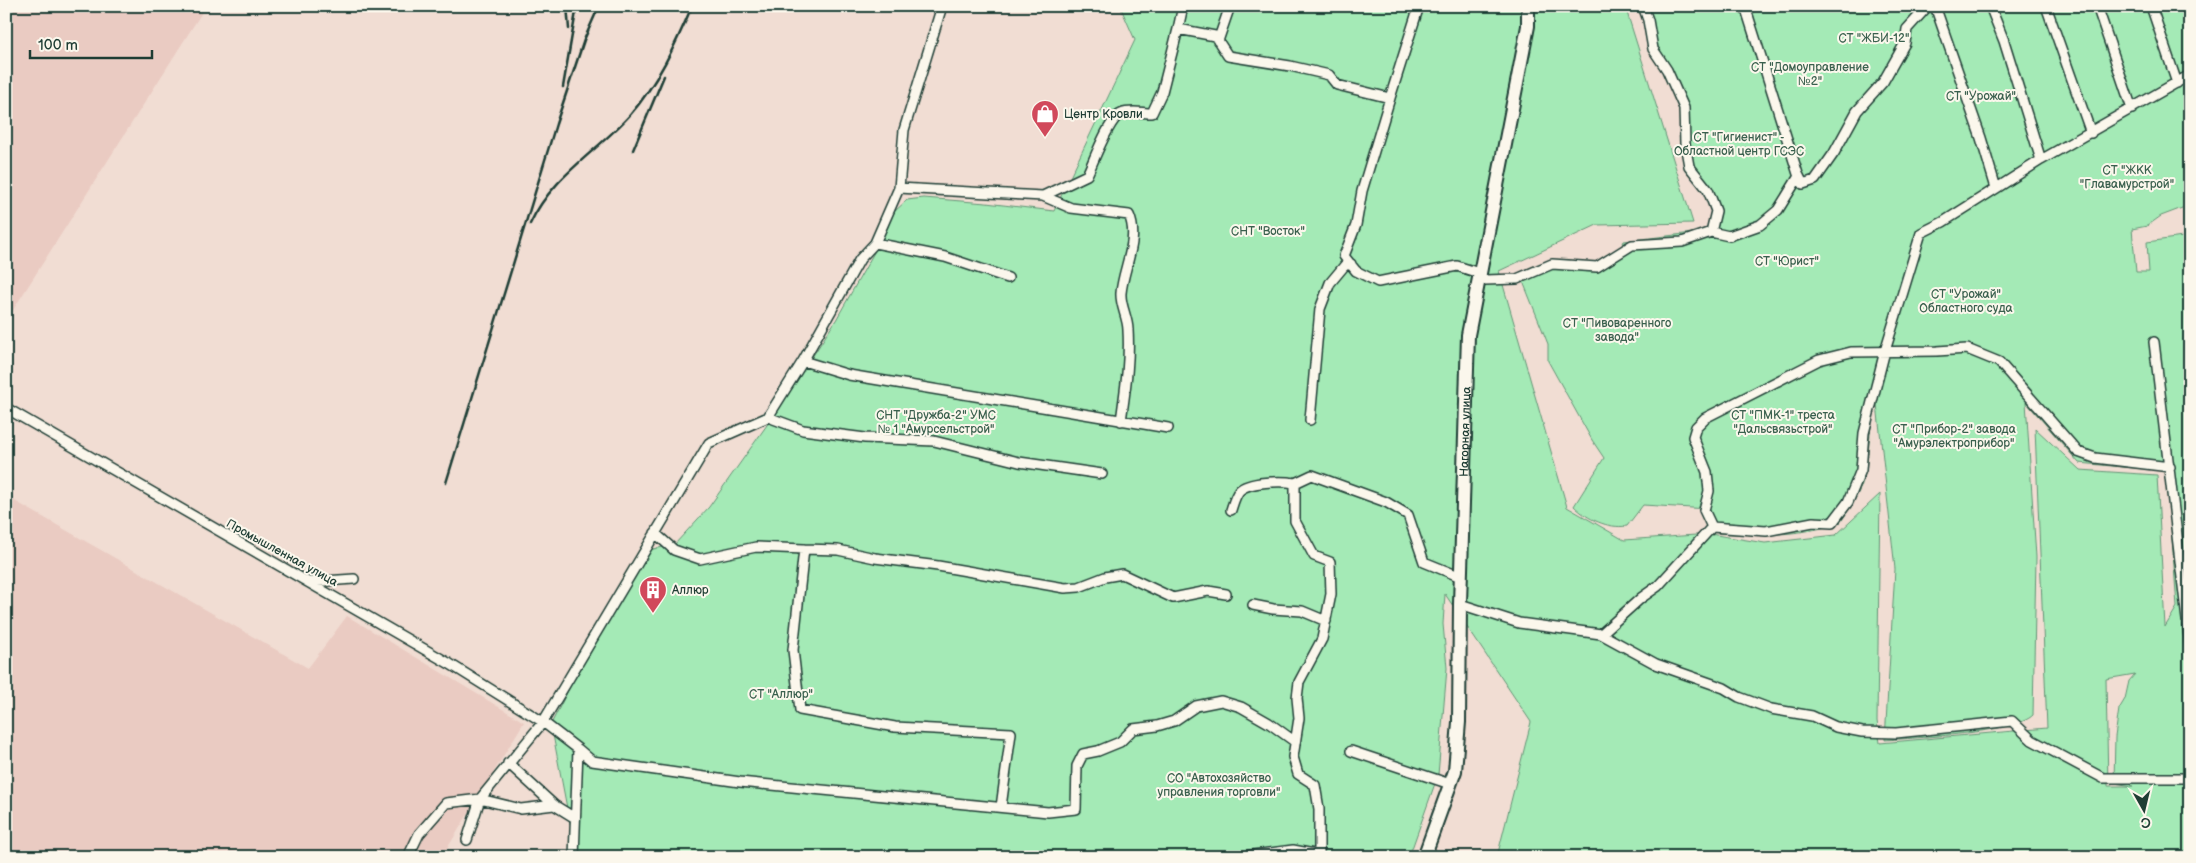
<svg xmlns="http://www.w3.org/2000/svg" width="2196" height="863" font-family="'Balsamiq Sans',sans-serif">
	<style>
		.built { fill: #eacbc2 }
		.green { fill: #a4eab6; stroke: #629475; fill-rule: evenodd }
		.lines { fill: none; stroke-linecap: round; stroke-linejoin: round }
		.street-casing { stroke: #1f3d34; stroke-width: 12 }
		.secondary-casing { stroke: #1f3d34; stroke-width: 16 }
		.street { stroke: #fbf7ec; stroke-width: 9 }
		.secondary { stroke: #fbf7ec; stroke-width: 12 }
		.rail { stroke: #1f3d34; stroke-width: 2.5 }
		.labels { text-anchor: middle; dominant-baseline: central; stroke-width: 4; stroke-linejoin: round; paint-order: stroke }
		.park-label { font-size: 12px; fill: #3a604e; stroke: #fbf7ec }
		.poi-label { font-size: 12px; fill: #1f3d34; stroke: #fbf7ec; text-anchor: start }
		.street-label { font-size: 12px; fill: #1f3d34; stroke: #fbf7ec }
	</style>
	<rect width="100%" height="100%" fill="#f1ddd3"/>
	<filter id="ink" filterUnits="userSpaceOnUse"><feTurbulence type="fractalNoise" baseFrequency=".02" numOctaves="2"/><feDisplacementMap in="SourceGraphic" scale="10" xChannelSelector="R" yChannelSelector="G"/><feConvolveMatrix kernelMatrix="1 2 1 2 8 2 1 2 1" color-interpolation-filters="sRGB"/></filter>
	<g filter="url(#ink)">
		<!-- built -->
		<path class="built" d="M6,6H206L6,321Z
			M6,496L308,668L347,616L524,722L442,857H6Z"/>
		<!-- green -->
		<path class="green" d="M1120,6H1625L1693,223L1597,225L1499,271L1567,507L1624,540L1710,534L1765,543L1836,535L1880,494L1877,721L1880,743L2047,728L2035,428L2080,470L2157,475L2165,627L2177,607L2167,471L2079,463L2026,402L2036,557L2033,715C2016,733 1913,738 1885,740L1895,569L1877,404C1868,426 1870,451 1865,474C1861,492 1850,508 1840,523C1800,536 1759,536 1717,533L1708,509L1643,505L1627,526C1608,529 1587,519 1574,506L1604,458L1592,440L1548,361V344L1520,274L1542,266L1593,264L1620,249L1624,241L1701,232L1716,221L1691,160L1686,112L1657,52L1645,6H2190V82L2187,84L2190,94V205L2161,216L2147,226L2132,229L2136,272H2149L2147,242L2190,236V857H1497L1531,722L1445,594L1443,624L1447,668L1438,775L1409,857H577L578,826L570,824L551,724L578,671L648,550L674,545L709,507L779,408L836,320L881,240L894,212L907,200L924,198L986,203L1054,211L1135,40ZM2135,674L2129,681L2125,699L2119,709L2115,737L2114,783L2133,786H2108L2106,679Z"/>
		<g class="lines">
			<defs>
				<path id="street" d="M1643,6L1648,20L1653,49L1667,70L1684,108L1685,144L1689,166L1708,190L1716,211L1711,232L1729,236L1760,225L1778,210L1799,176
					M1745,6L1798,174L1803,184L1815,180L1834,153L1857,111L1883,82L1905,43L1907,29L1928,6
					M1935,6L1981,138L1996,188
					M1990,6L2004,41L2041,160
					M2046,6L2091,133
					M2097,6L2132,109
					M2151,6L2177,83
					M1178,29L1183,6
					M1218,41L1230,6
					M1390,98L1362,191L1356,225L1344,256L1356,271L1378,282L1457,266L1479,273
					M899,188L1043,196L1071,208L1129,215C1140,239 1123,268 1121,293C1120,305 1128,318 1128,330C1130,361 1125,391 1121,421
					M1043,196L1087,175C1093,163 1109,118 1121,114C1130,110 1142,113 1152,113L1162,92L1178,29L1215,36L1228,56L1290,66L1329,75L1337,85L1390,98L1419,6
					M875,243L945,257L1008,278
					M1478,278L1485,280L1517,279L1552,264L1597,267L1632,245L1682,242L1711,232
					M2154,342L2190,645
					M803,361L849,375L1168,428
					M6,408L450,664L543,722L578,749L574,857
					M768,417L803,430L865,438L934,441L1019,462L1102,474
					M1310,420L1320,309L1330,283L1345,265L1351,264
					M1231,510C1233,504 1235,496 1239,491C1248,481 1282,481 1295,483
					M1712,527L1766,531L1813,522L1832,523L1848,502L1861,470L1864,433L1885,351L1921,233L1943,222L2041,160L2190,75
					M1712,527L1704,510L1709,491L1707,472L1693,437L1696,427L1705,418L1819,360L1851,352L1937,351L1967,349L1999,362L2078,452L2095,458L2170,467
					M655,533L674,550L700,559L756,547L804,549
					M310,582L354,579
					M1460,604L1519,623L1601,634L1656,664L1724,688L1739,697L1771,709L1812,716L1836,727L1862,732L1896,733L2012,721L2032,740L2103,778H2190
					M1253,605L1273,609L1302,611L1326,621
					M1601,634L1641,598L1658,586L1712,527
					M578,749L592,761L740,782L1048,812L1076,809L1077,766L1083,754L1098,751L1120,742L1133,729L1157,726L1174,721L1196,706L1221,701L1241,707L1269,723L1294,741
					M1351,751L1450,784
					M508,763L554,805
					M1001,807L1011,733L895,727L800,710L793,650L804,549L838,550L875,558L938,566L1065,588L1079,587L1105,577L1122,574L1173,598L1208,591L1226,594
					M467,840L480,799L521,809L554,805L575,818
					M6,852L13,857
					M1319,855V809L1315,785L1298,774L1293,757L1299,718L1297,698L1299,682L1322,639L1331,594L1330,562L1314,556L1295,521V483L1312,475L1386,502L1408,515L1424,562L1461,577
					M408,857L419,834L446,803L480,799L543,722L709,443L768,417L803,361L860,259L875,243L899,188L904,130L942,6
					M1238,857L1293,850L1319,855L1320,857"/>
				<g id="secondary">
					<path id="s1" d="M1424,857L1455,771L1459,722L1460,604L1468,335L1528,26V6"/>
				</g>
			</defs>
			<!-- street casing -->
			<use href="#street" class="street-casing"/>
			<!-- secondary casing -->
			<use href="#secondary" class="secondary-casing"/>
			<!-- street -->
			<use href="#street" class="street"/>
			<!-- secondary -->
			<use href="#secondary" class="secondary"/>
			<!-- rail -->
			<path class="rail" d="M567,6L569,29
				M563,87L577,6
				M633,150L664,76
				M530,224C551,177 597,152 630,115C657,84 676,44 692,6
				M446,483L556,124L584,40L599,6"/>
		</g>
	</g>
	<!-- icons -->
	<defs>
		<symbol id="shop-pin" viewBox="-11 -11 22 30"><path d="M0 17L-7.5 6A9.5 9.5 0 1 1 7.5 6Z" fill="#d1495b" stroke="#fbf7ec"/><path d="M-5-2.5h2.3a2.7 3.5 0 0 1 5.4 0H5L5.5 6h-11ZM-1.5-2.5h3a1.5 2.3 0 0 0-3 0Z" fill="#fff"/></symbol>
		<symbol id="building-pin" viewBox="-11 -11 22 30"><path d="M0 17L-7.5 6A9.5 9.5 0 1 1 7.5 6Z" fill="#d1495b" stroke="#fbf7ec"/><path d="M-4-6H4V6H1V3H-1V6H-4ZM-2.5-4.3h1.7v1.8h-1.7ZM.8-4.3h1.7v1.8H.8ZM-2.5-1h1.7V.8h-1.7ZM.8-1h1.7V.8H.8Z" fill="#fff"/></symbol>
	</defs>
	<g fill-rule="evenodd">
		<use href="#shop-pin" x="1029" y="98" width="32" height="43"/>
		<use href="#building-pin" x="637" y="574" width="32" height="43"/>
	</g>
	<g class="labels">
		<!-- park labels -->
		<g class="park-label">
			<text x="1874" y="38">СТ "ЖБИ-12"</text>
			<text x="1810" y="67">СТ "Домоуправление<tspan x="1810" dy="14">№2"</tspan></text>
			<text x="1981" y="96">СТ "Урожай"</text>
			<text x="1739" y="137">СТ "Гигиенист" -<tspan x="1739" dy="14">Областной центр ГСЭС</tspan></text>
			<text x="2127" y="170">СТ "ЖКК<tspan x="2127" dy="14">"Главамурстрой"</tspan></text>
			<text x="1268" y="231">СНТ "Восток"</text>
			<text x="1787" y="261">СТ "Юрист"</text>
			<text x="1966" y="294">СТ "Урожай"<tspan x="1966" dy="14">Областного суда</tspan></text>
			<text x="1617" y="323">СТ "Пивоваренного<tspan x="1617" dy="14">завода"</tspan></text>
			<text x="936" y="415">СНТ "Дружба-2" УМС<tspan x="936" dy="14">№ 1 "Амурсельстрой"</tspan></text>
			<text x="1783" y="415">СТ "ПМК-1" треста<tspan x="1783" dy="14">"Дальсвязьстрой"</tspan></text>
			<text x="1954" y="429">СТ "Прибор-2" завода<tspan x="1954" dy="14">"Амурэлектроприбор"</tspan></text>
			<text x="781" y="694">СТ "Аллюр"</text>
			<text x="1219" y="778">СО "Автохозяйство<tspan x="1219" dy="14">управления торговли"</tspan></text>
		</g>
		<!-- poi labels -->
		<g class="poi-label">
			<text x="1064" y="114">Центр Кровли</text>
			<text x="672" y="590">Аллюр</text>
		</g>
		<!-- street labels -->
		<g class="street-label">
			<text stroke="none"><textPath href="#s1" startOffset="431">Нагорная улица</textPath></text>
			<text transform="translate(282 553) rotate(29)">Промышленная улица</text>
		</g>
	</g>
	<!-- margin -->
	<rect width="2196" height="863" fill="none" stroke="#fbf7ec" stroke-width="25"/>
	<rect x="12" y="12" width="2171" height="838" fill="none" stroke="#1f3d34" stroke-width="2" filter="url(#ink)"/>
	<!-- north arrow -->
	<g transform="translate(2144 810) rotate(172)" stroke="#fbf7ec" stroke-width="4" paint-order="stroke">
	<path d="M0-4L9 19L0 12L-9 19Z" fill="#1f3d34"/>
	<text y="-8" font-size="14" font-weight="bold" text-anchor="middle" fill="#1f3d34">С</text>
	</g>
	<!-- scale -->
	<path d="M30 50v8h122v-8" fill="none" stroke="#1f3d34" stroke-width="2.5"/>
	<text x="38" y="50" font-size="15" fill="#1f3d34" stroke="#fbf7ec" stroke-width="4" paint-order="stroke">100 m</text>
</svg>
